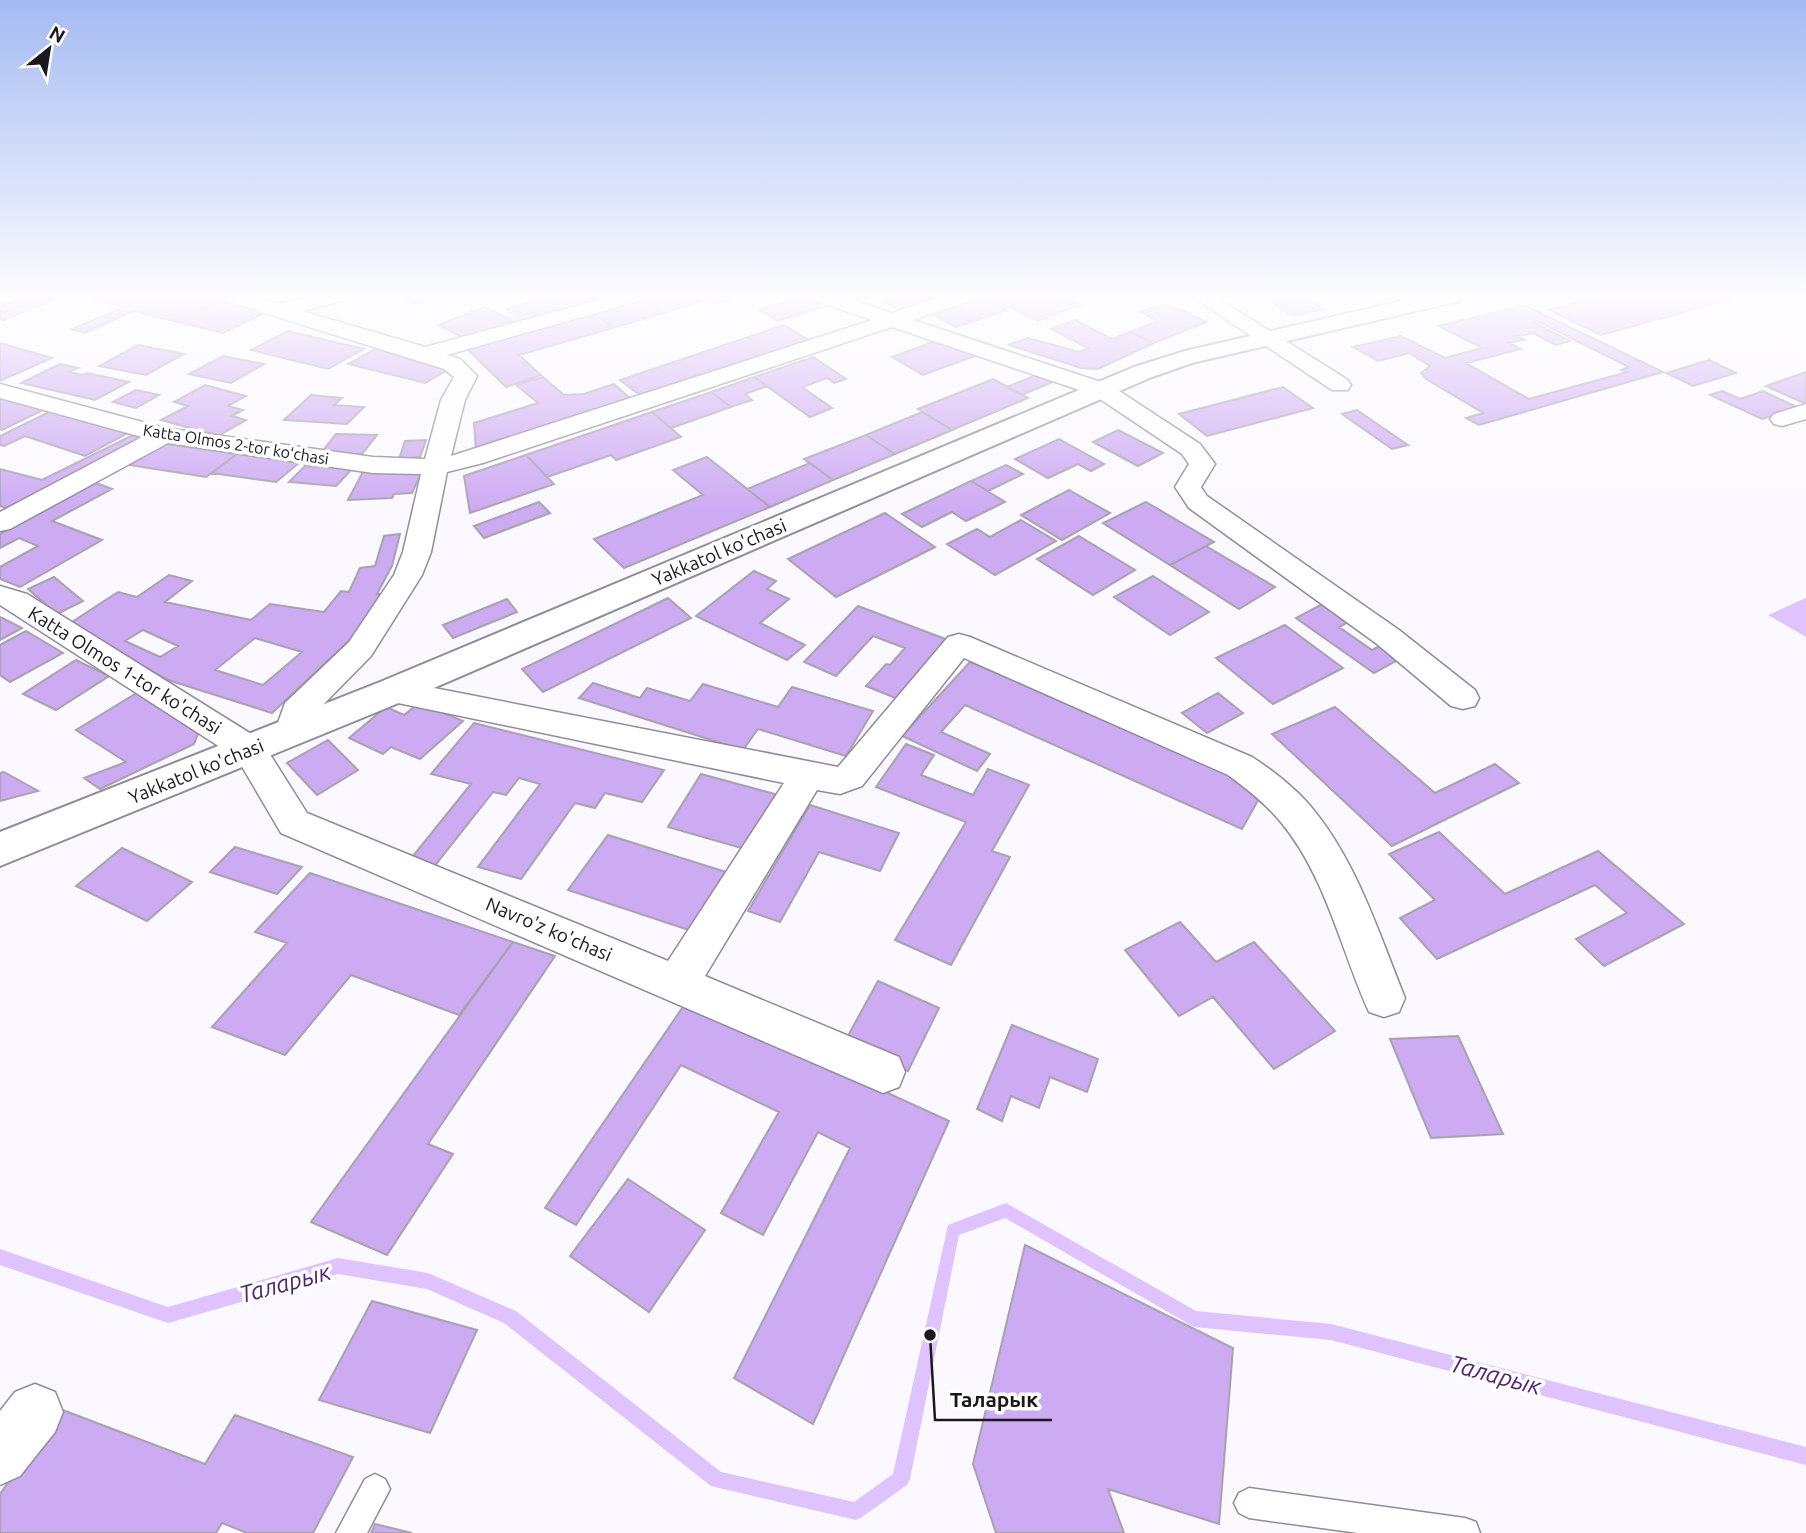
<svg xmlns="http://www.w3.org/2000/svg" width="1806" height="1533" font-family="Ubuntu,sans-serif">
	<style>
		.water { fill: #dec3fe }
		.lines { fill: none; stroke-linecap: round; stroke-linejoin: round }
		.stream { fill: #dec3fe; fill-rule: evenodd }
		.building { fill: #cdabf3; stroke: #a8a2af; stroke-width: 2; fill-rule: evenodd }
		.lane-casing { stroke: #918b99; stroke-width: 3 }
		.street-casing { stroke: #918b99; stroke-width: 3 }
		.secondary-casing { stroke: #918b99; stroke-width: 4 }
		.lane { fill: #fff; fill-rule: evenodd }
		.street { fill: #fff; fill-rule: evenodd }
		.secondary { fill: #fff; fill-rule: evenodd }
		.labels { text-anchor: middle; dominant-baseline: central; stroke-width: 7; stroke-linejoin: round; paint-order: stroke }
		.far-street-label { font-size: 16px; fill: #1a181d; stroke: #fff }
		.street-label { font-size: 19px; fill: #1a181d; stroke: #fff }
		.near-water-label { font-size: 24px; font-style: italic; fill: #4f2375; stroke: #fff }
		.leader { fill: none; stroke: #1a181d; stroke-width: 2.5 }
		.callout-dot { fill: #1a181d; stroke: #fff; stroke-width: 2.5 }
		.callout-label { font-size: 21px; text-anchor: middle; font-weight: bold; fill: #1a181d; stroke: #fff; stroke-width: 7; stroke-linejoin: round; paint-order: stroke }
	</style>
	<rect width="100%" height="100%" fill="#fbf9ff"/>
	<!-- water -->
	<path class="water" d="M1806,598V637L1768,615Z"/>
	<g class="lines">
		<!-- stream -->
		<path class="stream" d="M1006,1203L1196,1311L1331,1324L1806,1447V1465L1331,1340L1194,1327L1005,1218L959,1235L910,1479L907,1485L862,1517L856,1520L711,1486L504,1323L427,1289L338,1274L168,1323L0,1265V1249L168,1307L338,1258L428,1273L516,1311L721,1472L854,1502L893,1474L948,1225Z"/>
	</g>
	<!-- building -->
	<path class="building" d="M27,296H44L0,314V306Z
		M44,296H61L4,320L0,319V314Z
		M102,296H211L222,299L174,321L134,311L85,333L72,329L124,307L94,299Z
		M402,296H438L417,304Z
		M554,296H566L578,306L522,321L507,309Z
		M566,296H611L578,306Z
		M649,296H727L732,299L715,304L708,299L663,313L643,298Z
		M804,296L823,307L777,321L759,310Z
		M892,296H944L947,297L903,312L881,299Z
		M1002,296H1061L1080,305L1038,321L993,299Z
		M1294,296H1302L1324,309L1292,316L1269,301Z
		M1602,296H1722L1731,299L1601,335L1549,310Z
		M643,298L663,313L613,328L593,312Z
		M985,298L1007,310L956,327L934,315Z
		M222,299L270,310L223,333L174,321Z
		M1165,303L1207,322L1154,343L1130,332L1158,321L1140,312Z
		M1524,305L1663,372L1479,425L1466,418L1483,413L1426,379L1421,373L1430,366L1409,353L1378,361L1353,347L1401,336L1445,358L1482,348L1439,326ZM1537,321L1629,367L1621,370L1627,372L1529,399L1466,363L1521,349L1509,343L1524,340L1518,336L1533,333L1556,345L1570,341L1533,322Z
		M484,307L515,321L468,340L438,325Z
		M593,312L613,328L519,355L541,375L506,387L466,348Z
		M1075,320L1112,339L1130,332L1154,343L1098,369L1081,368L1009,345L1028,338L1080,352L1088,348L1051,329Z
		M784,325L811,341L645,399L620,380Z
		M288,331L364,349L328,369L251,350Z
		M943,338L975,356L923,375L892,357Z
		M0,343L52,358L0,381Z
		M138,345L184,354L146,375L99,366Z
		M379,347L451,368L425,383L348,364Z
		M223,356L264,364L231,383L189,374Z
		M813,357L846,379L834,383L827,378L802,387L832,408L810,417L754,377Z
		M1709,360L1736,373L1693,386L1666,373Z
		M60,364L78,368L69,372L82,375L87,373L129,382L95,400L21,383Z
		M1806,372V404L1766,386Z
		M1038,374L1053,382L1022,395L1007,387Z
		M543,377L564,395L584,394L614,384L632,400L476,450L474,423L538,403L516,385Z
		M754,377L767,386L745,394L752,400L731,407L711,392Z
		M993,379L1028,398L952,430L918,409Z
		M205,385L246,396L228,406L243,410L232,416L246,420L218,436L161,420L188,406L174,402Z
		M1283,387L1313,408L1207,436L1179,414Z
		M136,390L159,395L136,408L113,402Z
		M1722,391L1740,399L1763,391L1797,407L1762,419L1710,395Z
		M711,392L731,407L671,428L652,412Z
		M311,395L342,398L334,405L364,407L347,424L284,420Z
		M0,398L43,410L2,430L0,429Z
		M53,410L128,433L85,456L25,436L4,446L0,445V436Z
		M1357,410L1408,445L1392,449L1342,414Z
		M652,412L681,437L616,460L611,455L547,477L526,455Z
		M922,412L952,430L895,454L866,435Z
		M1118,430L1163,453L1138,466L1093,442Z
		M137,433L154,438L18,512L0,506V469L42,480Z
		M336,434L377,435L362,454L321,453Z
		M866,435L895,454L833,480L804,459Z
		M1059,439L1104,464L1091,471L1078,464L1048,478L1015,459Z
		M426,440L420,457L399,459L405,441Z
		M161,443L237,454L206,477L129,465Z
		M237,454L299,463L276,482L212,473Z
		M526,455L554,484L470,513L464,476Z
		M707,457L770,507L624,568L594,539L703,495L673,470Z
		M810,463L833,480L770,507L747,489Z
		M1006,465L1023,474L988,491L971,481Z
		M305,466L352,469L336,486L289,482Z
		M423,469L412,493L394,494L392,498L348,500L363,472Z
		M971,481L1005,502L966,521L952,512L922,527L902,514Z
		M96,483L112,489L52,521L102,540L20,587L0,579V567L38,546L19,538L0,548V534Z
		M1069,490L1110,513L1062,540L1021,515Z
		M539,502L550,513L484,538L474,526Z
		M1146,502L1214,542L1170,565L1103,523Z
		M885,513L935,547L836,597L788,559Z
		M1021,520L1056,541L995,575L947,544L977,529L990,537Z
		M400,534L392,566L377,594H384L357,633L272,713L168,680L66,626L118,592L137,597L169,575L192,581L165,602L251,620L270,604L324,612L341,591L349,592L360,568L375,566L384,536ZM143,630L178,646L160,657L125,641ZM255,638L302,652L263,685L215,670Z
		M1079,536L1135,570L1093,595L1037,559Z
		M1206,546L1275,587L1239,609L1170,565Z
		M754,571L776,581L767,589L789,599L760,623L805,645L787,660L696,616Z
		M1153,576L1209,612L1170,635L1114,597Z
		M54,577L83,601L57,614L28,589Z
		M668,598L691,618L543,692L522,669Z
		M507,599L517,612L453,638L443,625Z
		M1328,601L1354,619L1339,627L1372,650L1388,642L1407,655L1374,673L1296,618Z
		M858,606L948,640L898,699L866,686L886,664L890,665L905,648L873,636L836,676L804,662Z
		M0,617L22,628L0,640Z
		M1285,625L1343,668L1273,704L1216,658Z
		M26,631L63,653L10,682L0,675V645Z
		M76,660L109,676L56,710L23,694Z
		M970,662L1265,788L1242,829L965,705L941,732L990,754L977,771L902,736Z
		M593,683L640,698L647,688L690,701L703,684L778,707L792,687L873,711L846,756L758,729L743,750L579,698Z
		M140,691L201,726L194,744L100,789L84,778L126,762L76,730Z
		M1218,693L1243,713L1207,733L1182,713Z
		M419,703L463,721L420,759L391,747L383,754L349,738L386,707L404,715Z
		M1335,707L1435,793L1495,764L1519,783L1392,846L1272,734Z
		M474,723L664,770L642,802L605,793L595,808L575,803L521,879L478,867L540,784L519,778L506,795L493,792L433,868L409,861L471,784L431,774Z
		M328,740L358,770L317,795L287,763Z
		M906,744L934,755L921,775L973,795L988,769L1029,785L992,851L1010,857L951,965L895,940L966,822L876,787Z
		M4,772L38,791L0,801V773Z
		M701,774L782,796L752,851L668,827Z
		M810,805L899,833L880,871L819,852L780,922L748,911Z
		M1439,832L1505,894L1598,851L1684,924L1604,966L1576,939L1627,913L1595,885L1437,959L1400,918L1435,900L1389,854Z
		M608,835L736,875L701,934L568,890Z
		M235,847L302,867L277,894L210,872Z
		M122,848L192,882L147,921L76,886Z
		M310,873L513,942L459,1015L351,975L285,1055L212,1027L287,943L255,932Z
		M1180,922L1216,962L1254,942L1335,1031L1274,1069L1213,997L1179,1016L1125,950Z
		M513,942L555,956L428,1144L453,1154L387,1255L311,1222Z
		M878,981L939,1008L908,1071L844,1043Z
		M687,1001L949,1121L813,1424L734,1378L850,1148L818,1132L763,1235L721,1213L779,1112L681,1065L576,1225L545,1208Z
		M1012,1025L1098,1059L1087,1092L1050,1077L1039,1108L1011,1096L1002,1121L977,1109Z
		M1458,1036L1503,1134L1431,1138L1390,1039Z
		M628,1179L705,1230L649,1312L570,1256Z
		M1025,1245L1233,1348L1219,1524L1108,1489L1124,1533H996L973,1464Z
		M372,1301L477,1330L430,1433L319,1400Z
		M60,1409L205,1464L235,1415L353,1457L313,1533H247L222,1523L216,1533H0V1494Z
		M375,1524L412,1533H371Z"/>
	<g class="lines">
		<defs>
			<path id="lane" d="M375,1474L385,1479L390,1489L367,1533H336L365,1479Z
				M1249,1488L1465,1518L1476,1522L1480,1533H1358L1249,1518L1239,1513L1234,1503L1239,1493Z"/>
			<path id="street" d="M220,296H251L279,304L314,296H349L346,300L302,311L425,347L613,296H645L642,300L447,355L460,359L477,376L465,400L451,456L872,320L814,300L811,296H840L892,313L944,296H974L971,300L913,320L1110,385L1200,444L1215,464L1201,487L1207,496L1399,630L1475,690L1479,698L1475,706L1463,709L1451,706L1377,644L1189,508L1175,487L1189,464L1182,454L1094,395L892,327L483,463L447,472L431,552L422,575L371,656L313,715L304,740L292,743L280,740L275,731L285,703L349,642L394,575L403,552L421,474L373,473L168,443L10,529L0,531V512L142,437L0,398V384L165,428L373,457L425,459L441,400L454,377L444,369L223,300Z
				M1191,296H1214L1348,380L1351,385L1348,390H1332Z
				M1806,404V419L1782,426L1774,424L1770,419L1774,414Z
				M0,586L27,594L261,740L307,813L668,961L784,783L393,702L381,699L377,691L381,683L393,680L838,767L948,637L959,634L970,637L1252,757C1272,770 1290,784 1306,801C1355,856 1378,931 1405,998L1399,1012L1384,1017L1369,1012C1340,948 1326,876 1280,821C1265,803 1247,789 1228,775L964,658L862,786L840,794L817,790L705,976L899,1057L905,1072L899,1087L883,1093L281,833L237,758L0,605Z
				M35,1384L55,1392L63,1412L55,1432L20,1476L0,1485V1411L15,1392Z"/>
			<path id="secondary" d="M1423,296H1462L1459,301L1192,363L1152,377L406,700L0,866V832L380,682L1134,367L1185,351Z"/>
		</defs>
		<!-- lane casing -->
		<use href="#lane" class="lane-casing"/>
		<!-- street casing -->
		<use href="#street" class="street-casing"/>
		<!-- secondary casing -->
		<use href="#secondary" class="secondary-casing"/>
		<!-- lane -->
		<use href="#lane" class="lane"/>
		<!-- street -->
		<use href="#street" class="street"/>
		<!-- secondary -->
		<use href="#secondary" class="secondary"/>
	</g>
	<!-- sky -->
	<linearGradient id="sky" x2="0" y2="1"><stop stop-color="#a4baf1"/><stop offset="0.58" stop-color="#fdfcff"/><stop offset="1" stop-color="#fdfcff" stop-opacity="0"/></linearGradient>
	<rect width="1806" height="510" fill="url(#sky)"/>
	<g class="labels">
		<!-- far-street labels -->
		<g class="far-street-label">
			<text transform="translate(236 444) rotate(9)">Katta Olmos 2-tor koʻchasi</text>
		</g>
		<!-- street labels -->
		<g class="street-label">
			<text transform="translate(719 552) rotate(-23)">Yakkatol ko'chasi</text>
			<text transform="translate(125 670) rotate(32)">Katta Olmos 1-tor ko'chasi</text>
			<text transform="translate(196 771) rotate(-22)">Yakkatol ko'chasi</text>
			<text transform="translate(549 929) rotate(23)">Navro'z ko'chasi</text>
		</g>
		<!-- near-water labels -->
		<g class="near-water-label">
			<text transform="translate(285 1283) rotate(-15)">Таларык</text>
			<text transform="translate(1496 1375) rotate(15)">Таларык</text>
		</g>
	</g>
	<!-- callouts -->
	<path class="leader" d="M930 1335L935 1420H1052"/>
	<circle class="callout-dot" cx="930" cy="1335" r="7"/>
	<g class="callout-label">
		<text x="994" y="1407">Таларык</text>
	</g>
	<!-- north arrow -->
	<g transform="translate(49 49) rotate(30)" stroke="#ffffff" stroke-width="5" paint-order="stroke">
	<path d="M0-5L12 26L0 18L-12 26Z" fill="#1a181d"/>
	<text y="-10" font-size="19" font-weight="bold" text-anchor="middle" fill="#1a181d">N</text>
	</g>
</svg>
